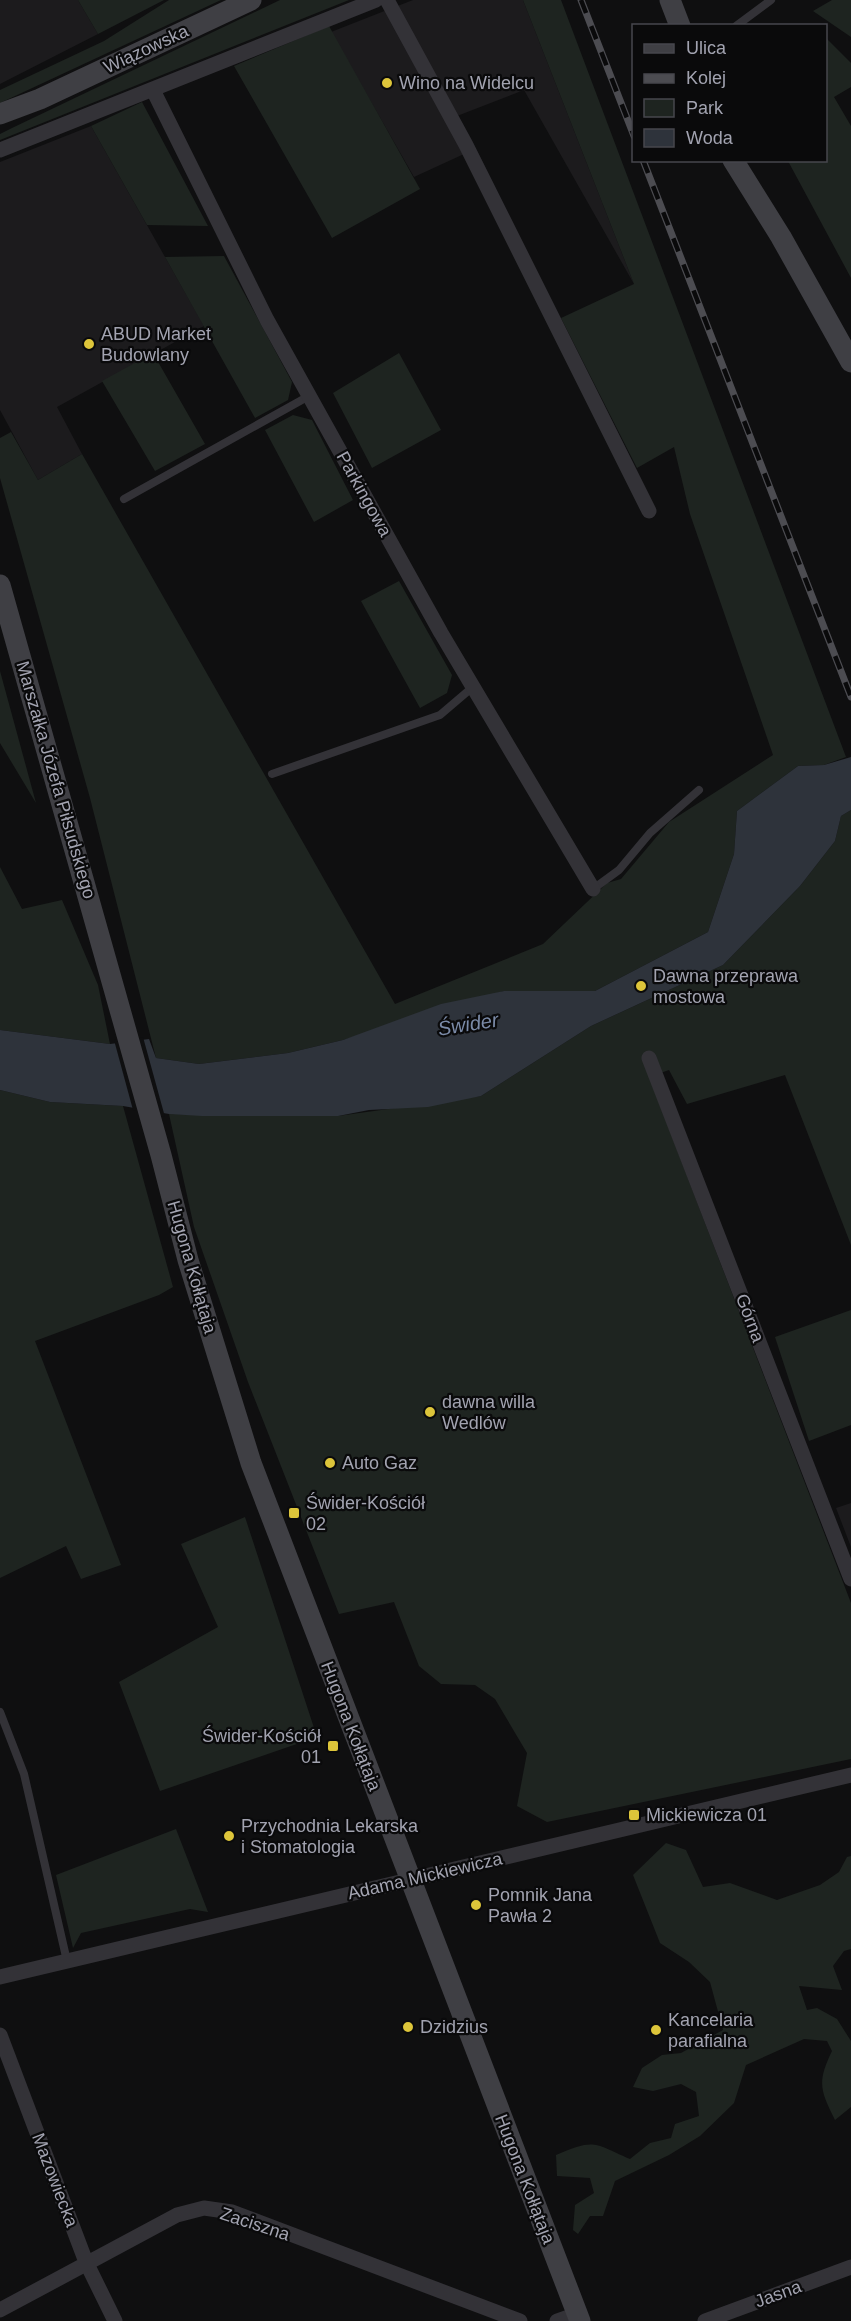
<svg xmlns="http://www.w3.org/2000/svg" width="851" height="2321" font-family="Helvetica,sans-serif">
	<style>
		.built { fill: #1c1b1d }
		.green { fill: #1e2420 }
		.water { fill: #2e333b }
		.pier { fill: #0f0f10 }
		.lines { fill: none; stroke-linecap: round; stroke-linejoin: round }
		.lane { stroke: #333237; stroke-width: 8 }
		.street { stroke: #333237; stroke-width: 15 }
		.secondary { stroke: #3f3f44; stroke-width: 21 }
		.rail-casing { stroke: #4c4c51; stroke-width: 7 }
		.rail { stroke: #0a0a0b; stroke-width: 4.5; stroke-dasharray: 14; stroke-linecap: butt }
		.poi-dot { fill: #ddc53a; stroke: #0a0a0b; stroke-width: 2 }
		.labels { text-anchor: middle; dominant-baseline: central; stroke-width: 4.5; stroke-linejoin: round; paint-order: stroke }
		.street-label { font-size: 18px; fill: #a2a3b0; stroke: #0a0a0b }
		.poi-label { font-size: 18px; fill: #a2a3b0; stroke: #0a0a0b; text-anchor: start }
		.water-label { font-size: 20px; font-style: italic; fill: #7b8ba8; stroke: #0a0a0b }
	</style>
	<rect width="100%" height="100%" fill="#0f0f10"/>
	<!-- built -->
	<path class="built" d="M0,0H78L98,34L0,84Z
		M413,0H523L634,284L524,90L457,116L395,7Z
		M387,10L464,154L414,177L331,32Z
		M91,126L204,326L57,407L82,454L38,480L0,410V162Z
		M851,1503V1547L836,1508Z"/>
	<!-- green -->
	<path class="green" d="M78,0H164L98,34Z
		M169,0H221L0,103V90L104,41Z
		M280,0H349L0,140V134L12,128Z
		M523,0H561L846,757L824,765L798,766L737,811L734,854L708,932L595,991H504L343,1040L288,1053L199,1064L156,1058L90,798L0,478V438L11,432L38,480L82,454L395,1004L543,944L607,883L621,879L669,822L773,755L690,514L674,447L637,468L561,318L634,284Z
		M832,0H851V37L813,11Z
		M329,26L420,189L332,238L234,66Z
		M826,38L851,63V87L834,97L851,126V278L788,161L826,160Z
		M142,102L208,226L147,225L91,126Z
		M224,256L292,382L288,400L255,418L165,257Z
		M153,353L205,444L155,471L102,381Z
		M399,353L441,430L372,468L333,393Z
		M293,415L312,420L353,500L314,522L265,430Z
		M399,581L452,675L447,693L420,708L361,601Z
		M0,671L36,803L0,743Z
		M851,810V1245L785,1075L687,1104L669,1070L649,1077L851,1603V1759L547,1822L517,1806L527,1753L495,1699L475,1685L441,1684L419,1666L394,1602L339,1614L248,1382L194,1227L169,1114L338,1116L481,1096L591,1026L723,965L800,886L835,841L841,816Z
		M0,867L22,909L62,900L98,985L110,1044L0,1030Z
		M0,1090L50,1102L123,1106L173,1287L159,1295L35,1341L121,1565L81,1579L66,1546L0,1578Z
		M851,1310V1425L809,1441L775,1337Z
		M245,1517L317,1737L160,1791L119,1682L218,1627L181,1544Z
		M176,1829L208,1912L190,1909L81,1933L73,1948L56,1875Z
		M666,1843L686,1850L703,1887L730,1883L777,1900L820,1885L839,1872L847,1857L851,1856V1949L844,1951L833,1966L842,1990L799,1986L807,2010L817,2008L837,2019L851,2041V2107L835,2120C820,2090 817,2082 832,2051L827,2041L804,2039L746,2065L734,2103L700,2136L669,2155L615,2181L603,2216H590L578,2234L573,2230L575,2205L594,2193L590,2178L557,2176L556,2155C595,2138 594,2143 630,2159L650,2143L671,2138L675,2124L699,2116L696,2092L681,2084L653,2091L633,2087L642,2068L662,2055L681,2053L723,2030L710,1982L689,1962L660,1943L633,1875Z"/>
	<!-- water -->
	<path class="water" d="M851,757V810L841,816L835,841L800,886L723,965L591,1026L481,1096L428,1107L369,1110L338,1116H202L169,1114L123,1106L50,1102L0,1090V1030L110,1044L149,1039L156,1058L199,1064L288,1053L343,1040L441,1004L504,991H595L708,932L734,854L737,811L798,766L824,765Z"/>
	<!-- pier -->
	<path class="pier" d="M143,1037L165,1117L133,1110L114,1040Z"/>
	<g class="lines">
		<!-- lane -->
		<path class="lane" d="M736,26L771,0
			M124,499L309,396
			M272,774L440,715L474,686
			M593,889L619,870L650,833L699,790
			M0,1712L24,1774L67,1961"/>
		<!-- street -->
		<path class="street" d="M387,0L466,145L649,511
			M153,90L267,320L441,633L593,889
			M0,150L376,0
			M649,1058L851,1579
			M0,1977L851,1775
			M0,2035L86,2262L115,2321
			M0,2310L177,2215L204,2208L232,2212L520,2321
			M557,2321L577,2314
			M705,2321L851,2267"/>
		<!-- secondary -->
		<path class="secondary" d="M670,0L680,26
			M0,114L40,99L251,0
			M733,160L781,237L851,362
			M0,585L161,1155L188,1260L251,1463L580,2321"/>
		<defs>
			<path id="rail" d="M581,0L634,136
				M643,160L851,697"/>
		</defs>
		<!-- rail casing -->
		<use href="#rail" class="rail-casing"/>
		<!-- rail -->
		<use href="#rail" class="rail"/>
	</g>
	<!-- markers -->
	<g class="poi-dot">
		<circle cx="387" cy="83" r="6"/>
		<circle cx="89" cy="344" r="6"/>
		<circle cx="641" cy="986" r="6"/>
		<circle cx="430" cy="1412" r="6"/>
		<circle cx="330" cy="1463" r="6"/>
		<rect x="288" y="1507" width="12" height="12" rx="3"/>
		<rect x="327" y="1740" width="12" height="12" rx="3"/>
		<rect x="628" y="1809" width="12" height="12" rx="3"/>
		<circle cx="229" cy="1836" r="6"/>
		<circle cx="476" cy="1905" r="6"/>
		<circle cx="408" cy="2027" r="6"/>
		<circle cx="656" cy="2030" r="6"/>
	</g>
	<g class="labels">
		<!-- street labels -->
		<g class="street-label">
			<text transform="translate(146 49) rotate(-25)">Wiązowska</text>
			<text transform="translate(364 494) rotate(61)">Parkingowa</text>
			<text transform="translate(56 780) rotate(74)">Marszałka Józefa Piłsudskiego</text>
			<text transform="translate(192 1267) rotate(74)">Hugona Kołłątaja</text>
			<text transform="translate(750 1318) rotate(69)">Górna</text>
			<text transform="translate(351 1726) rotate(69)">Hugona Kołłątaja</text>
			<text transform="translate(425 1876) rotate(-13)">Adama Mickiewicza</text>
			<text transform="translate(525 2179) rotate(69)">Hugona Kołłątaja</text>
			<text transform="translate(55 2180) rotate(69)">Mazowiecka</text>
			<text transform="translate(255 2224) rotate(18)">Zaciszna</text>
			<text transform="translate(778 2294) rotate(-20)">Jasna</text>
		</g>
		<!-- poi labels -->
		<g class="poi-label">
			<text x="399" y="83">Wino na Widelcu</text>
			<text x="101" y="334">ABUD Market<tspan x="101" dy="21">Budowlany</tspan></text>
			<text x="653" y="976">Dawna przeprawa<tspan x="653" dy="21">mostowa</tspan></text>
			<text x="442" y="1402">dawna willa<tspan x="442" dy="21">Wedlów</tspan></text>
			<text x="342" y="1463">Auto Gaz</text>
			<text x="306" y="1503">Świder-Kościół<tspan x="306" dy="21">02</tspan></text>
			<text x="321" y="1736" text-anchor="end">Świder-Kościół<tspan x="321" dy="21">01</tspan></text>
			<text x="646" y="1815">Mickiewicza 01</text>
			<text x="241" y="1826">Przychodnia Lekarska<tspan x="241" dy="21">i Stomatologia</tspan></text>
			<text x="488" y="1895">Pomnik Jana<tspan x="488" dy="21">Pawła 2</tspan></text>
			<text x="668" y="2020">Kancelaria<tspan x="668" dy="21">parafialna</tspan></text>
			<text x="420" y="2027">Dzidzius</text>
		</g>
		<!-- water labels -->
		<g class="water-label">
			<text transform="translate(468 1024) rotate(-9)">Świder</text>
		</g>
	</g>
	<!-- legend -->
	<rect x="632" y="24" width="195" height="138" fill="#0a0a0b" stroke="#47474d" stroke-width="1.5"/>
	<rect x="644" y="44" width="30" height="9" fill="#3f3f44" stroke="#47474d" stroke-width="1.5"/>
	<text x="686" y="54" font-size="18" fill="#a2a3b0">Ulica</text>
	<rect x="644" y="74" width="30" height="9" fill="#4c4c51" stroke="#47474d" stroke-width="1.5"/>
	<text x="686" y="84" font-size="18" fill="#a2a3b0">Kolej</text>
	<rect x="644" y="99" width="30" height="18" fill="#1e2420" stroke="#47474d" stroke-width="1.5"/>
	<text x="686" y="114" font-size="18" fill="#a2a3b0">Park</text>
	<rect x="644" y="129" width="30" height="18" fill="#2e333b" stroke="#47474d" stroke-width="1.5"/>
	<text x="686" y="144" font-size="18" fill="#a2a3b0">Woda</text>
</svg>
